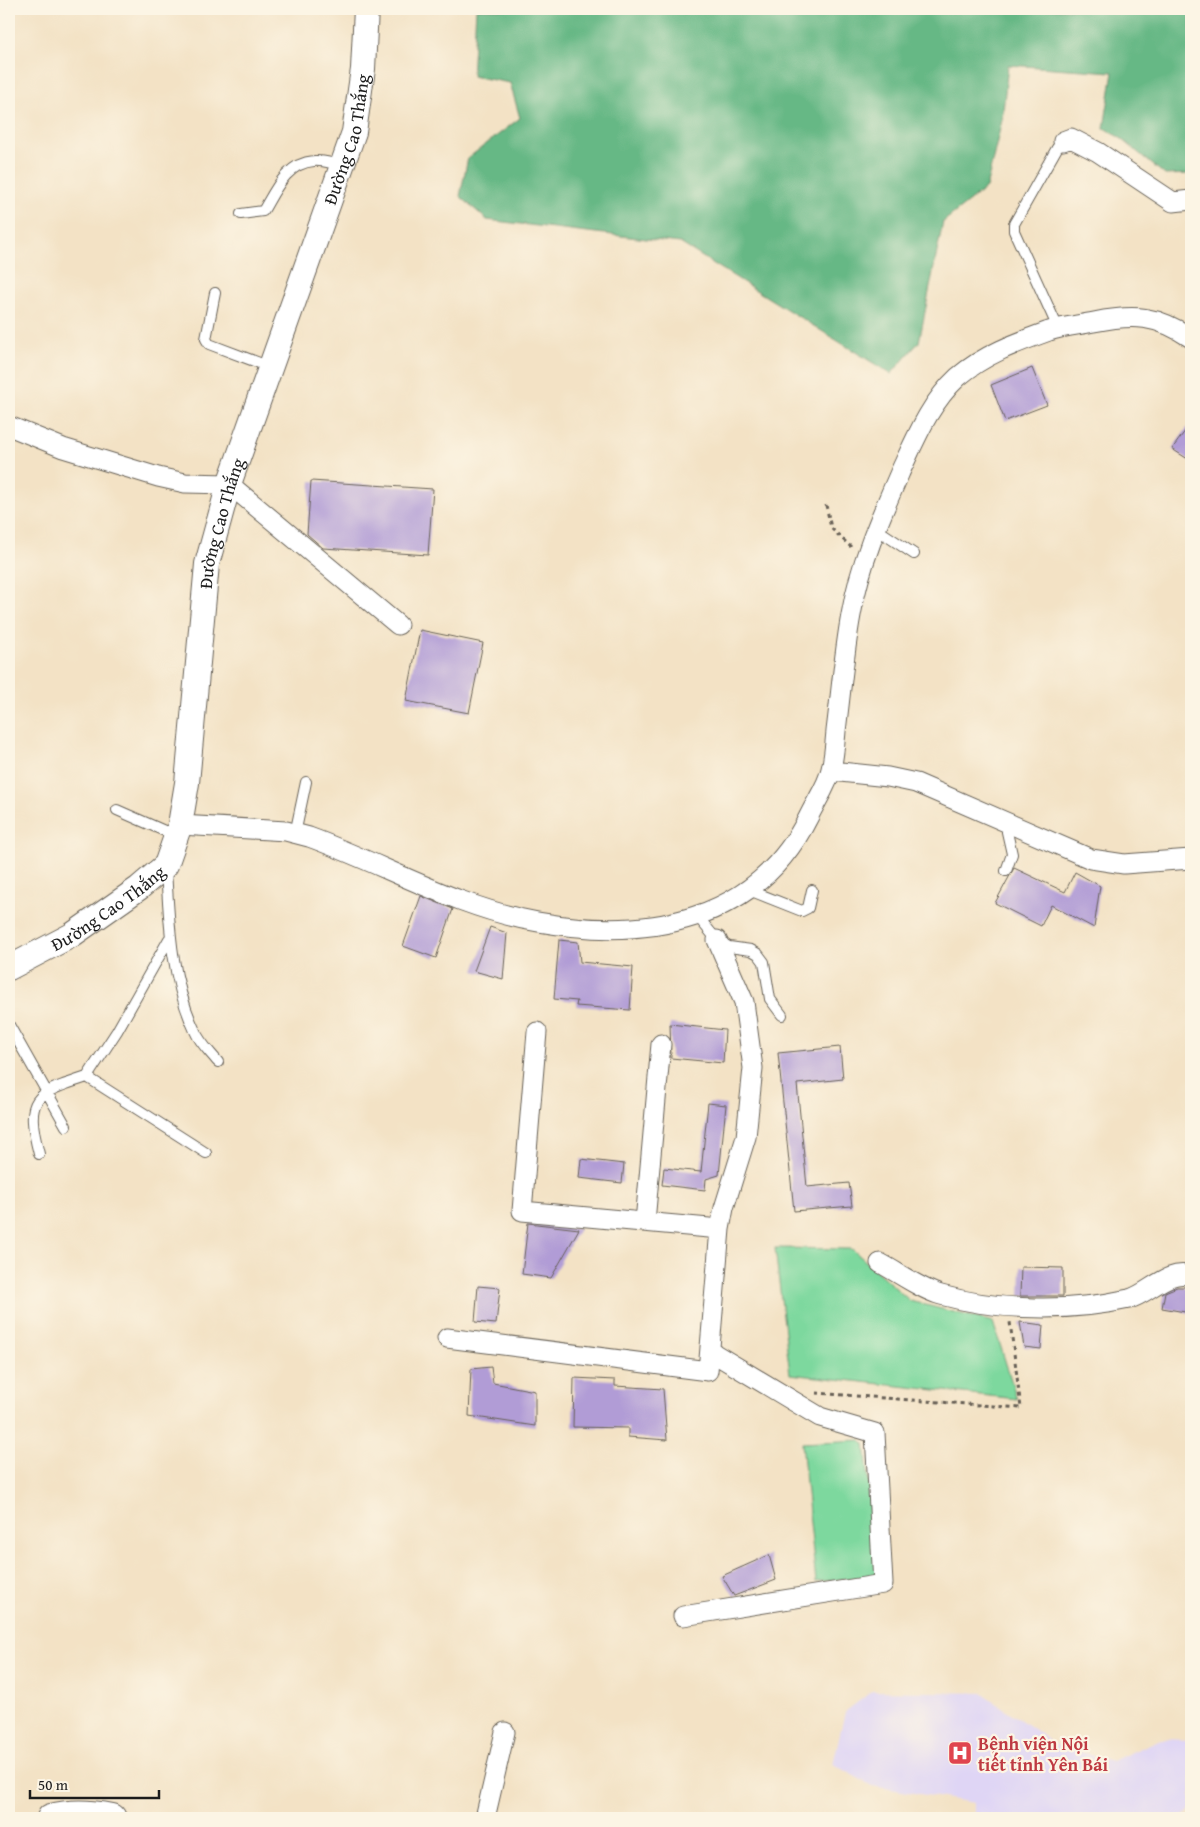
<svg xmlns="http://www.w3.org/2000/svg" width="1200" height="1827" font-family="'Gentium Book Plus',serif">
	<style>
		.built { fill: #dfd5f5 }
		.green { fill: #7dd89e; stroke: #4c7a5d }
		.forest { fill: #66b885; stroke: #416a50 }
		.building { fill: #b19cd6 }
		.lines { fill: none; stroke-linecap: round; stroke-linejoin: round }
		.service-casing { stroke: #676157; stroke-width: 12 }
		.minor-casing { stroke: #676157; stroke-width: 21 }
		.tertiary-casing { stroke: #676157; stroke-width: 26 }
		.primary-casing { stroke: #676157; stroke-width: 30 }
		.path { stroke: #676157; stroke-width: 3; stroke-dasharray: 4 4; stroke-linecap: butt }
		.service { stroke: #fff; stroke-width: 10 }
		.minor { stroke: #fff; stroke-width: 19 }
		.tertiary { stroke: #fff; stroke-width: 24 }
		.primary { stroke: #fff; stroke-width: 28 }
		.labels { text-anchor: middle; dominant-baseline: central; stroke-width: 4.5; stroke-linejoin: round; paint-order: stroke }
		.street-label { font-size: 18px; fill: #1c1c1c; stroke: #fcf5e5 }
		.health-label { font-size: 18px; font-weight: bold; fill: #be3a42; stroke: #fcf5e5; text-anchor: start }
	</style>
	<rect width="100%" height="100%" fill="#fcf5e5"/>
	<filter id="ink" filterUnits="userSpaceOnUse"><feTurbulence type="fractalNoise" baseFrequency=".02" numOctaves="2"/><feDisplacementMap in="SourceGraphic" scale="10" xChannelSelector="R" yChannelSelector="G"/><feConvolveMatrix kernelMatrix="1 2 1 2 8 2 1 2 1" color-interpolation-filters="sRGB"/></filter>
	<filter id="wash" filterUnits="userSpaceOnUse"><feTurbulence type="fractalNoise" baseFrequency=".0096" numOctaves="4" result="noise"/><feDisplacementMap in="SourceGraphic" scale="20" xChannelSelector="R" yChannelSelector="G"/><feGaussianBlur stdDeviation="1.12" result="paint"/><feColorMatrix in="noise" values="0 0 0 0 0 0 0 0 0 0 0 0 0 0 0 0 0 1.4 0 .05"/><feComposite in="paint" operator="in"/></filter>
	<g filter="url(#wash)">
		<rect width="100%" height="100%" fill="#f3e2c5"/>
		<!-- built -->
		<path class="built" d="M872,1691L982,1693L1056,1745L1112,1761L1161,1739L1191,1740V1810L1181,1818H974V1803L872,1786L833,1764L845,1712Z"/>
		<!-- green -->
		<path class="green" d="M775,1248L852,1249L910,1301L993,1322L1017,1399L790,1374Z
			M861,1440L865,1444L878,1575L816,1582L802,1443Z"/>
		<!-- forest -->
		<path class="forest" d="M476,9H1191V174L1165,175L1122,139L1104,128L1113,72L1008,65L1002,120L986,188L943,222L919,342L891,374L680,243L487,220L460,196L468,158L520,118L510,83L472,76Z"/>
		<g id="blocks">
			<!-- building -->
			<path class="building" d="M1032,368L1047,405L1005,421L991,385Z
				M1191,423V461L1172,449Z
				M311,481L433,489L428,555L323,548L307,534Z
				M420,630L483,643L469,713L406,701Z
				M1014,868L1065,892L1075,872L1100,886L1094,928L1051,905L1041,926L995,903Z
				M421,896L453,909L436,958L403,946Z
				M490,927L507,933L503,979L474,971Z
				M559,940L578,942L580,962L633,967L630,1010L576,1006L577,1001L554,999Z
				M670,1024L725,1030L723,1063L671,1058Z
				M840,1047L843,1079L797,1084L807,1187L849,1183L852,1206L794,1211L778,1053Z
				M708,1103L726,1105L719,1175L706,1179L705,1190L662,1185L664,1168L701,1172Z
				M581,1159L624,1164L622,1183L579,1178Z
				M528,1223L579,1229L551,1278L522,1274Z
				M1021,1267L1063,1268V1296H1020Z
				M478,1286L500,1288L496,1324L475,1322Z
				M1177,1287H1191V1313L1162,1308L1165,1292Z
				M1020,1322L1043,1325L1041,1349L1024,1347Z
				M491,1367L493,1383L535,1391V1426L469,1416L471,1369Z
				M574,1378L615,1380V1386L663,1389L667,1440L628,1437V1428L573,1427Z
				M769,1555L776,1580L734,1596L722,1576Z"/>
		</g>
	</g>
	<g filter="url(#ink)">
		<use href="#blocks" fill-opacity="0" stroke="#676157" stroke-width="1"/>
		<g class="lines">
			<defs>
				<path id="service" d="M241,214L263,211C275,191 286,163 314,161C323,160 333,164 342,165
					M215,293L206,339L209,344L270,367
					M1058,328L1014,231V224L1057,148L1063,141
					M875,528L914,554
					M117,810L176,836
					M295,834L306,782
					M166,868C169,923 171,980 195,1031C200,1043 210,1052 218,1062
					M1006,871L1012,854L1007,832L1011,824
					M749,890L802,911L808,908L812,890
					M698,917L717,940L729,947L751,950L758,954L764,962L770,999L782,1015
					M169,939L117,1031L87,1077L206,1153
					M9,1025L66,1126
					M39,1154C24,1096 35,1094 87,1077"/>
				<path id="minor" d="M1063,141L1071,138L1098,152L1173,202L1191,200
					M9,426L63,448L158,477L185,483L229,484L398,625
					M831,771L888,777L916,783L1091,859L1124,864L1191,859
					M180,825L286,831L309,837C386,865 457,908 538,922C647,941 756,923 809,816C816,801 828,785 831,769C834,757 835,743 836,731C841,692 844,653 851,615C860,563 880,518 901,470C917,436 930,403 958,377C985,354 1016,343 1049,331C1064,326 1079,325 1094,322C1134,314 1157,315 1191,338
					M537,1032L522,1211L720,1229
					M645,1222L661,1044
					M880,1263C899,1273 920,1289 941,1295C998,1311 1071,1312 1129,1299C1149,1294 1168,1268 1191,1276
					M447,1338L708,1371L720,1229L724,1208L746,1137L753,1068L744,1002L717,940
					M683,1616L883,1584L875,1433L820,1417L710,1351
					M485,1818L505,1732"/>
				<g id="tertiary">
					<path id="s1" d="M9,968L72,935L139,888L166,865L180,825L187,783L207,564L229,484L354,132L363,69L366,9"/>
				</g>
				<path id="primary" d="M51,1818C70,1813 92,1814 112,1818"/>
			</defs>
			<!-- service casing -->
			<use href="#service" class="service-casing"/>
			<!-- minor casing -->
			<use href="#minor" class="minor-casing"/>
			<!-- tertiary casing -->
			<use href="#tertiary" class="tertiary-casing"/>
			<!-- primary casing -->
			<use href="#primary" class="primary-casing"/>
			<!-- path -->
			<path class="path" d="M826,505L831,528L851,547
				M816,1393L1021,1408L1010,1322"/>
			<!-- service -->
			<use href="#service" class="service"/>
			<!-- minor -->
			<use href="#minor" class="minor"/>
			<!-- tertiary -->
			<use href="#tertiary" class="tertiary"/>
			<!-- primary -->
			<use href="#primary" class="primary"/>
		</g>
	</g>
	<!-- icons -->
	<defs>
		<symbol id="hospital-square" viewBox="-11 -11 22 22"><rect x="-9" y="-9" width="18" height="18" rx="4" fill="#e0444e" stroke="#fcf5e5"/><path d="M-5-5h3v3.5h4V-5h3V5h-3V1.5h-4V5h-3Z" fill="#fff"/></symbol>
	</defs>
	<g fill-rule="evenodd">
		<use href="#hospital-square" x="946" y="1739" width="28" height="28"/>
	</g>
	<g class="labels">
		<!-- street labels -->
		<g class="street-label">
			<text stroke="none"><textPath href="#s1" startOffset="941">Đường Cao Thắng</textPath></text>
			<text stroke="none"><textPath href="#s1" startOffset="536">Đường Cao Thắng</textPath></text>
			<text stroke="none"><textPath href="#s1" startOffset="116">Đường Cao Thắng</textPath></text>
		</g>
		<!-- health labels -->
		<g class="health-label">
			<text x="978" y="1743">Bệnh viện Nội<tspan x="978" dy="21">tiết tỉnh Yên Bái</tspan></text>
		</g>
	</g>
	<!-- margin -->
	<rect width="1200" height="1827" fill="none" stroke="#fcf5e5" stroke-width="30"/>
	<!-- scale -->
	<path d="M30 1790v8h129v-8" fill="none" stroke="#1c1c1c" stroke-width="2.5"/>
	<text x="38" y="1790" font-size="15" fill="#1c1c1c" stroke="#fcf5e5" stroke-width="4" paint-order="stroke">50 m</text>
</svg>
